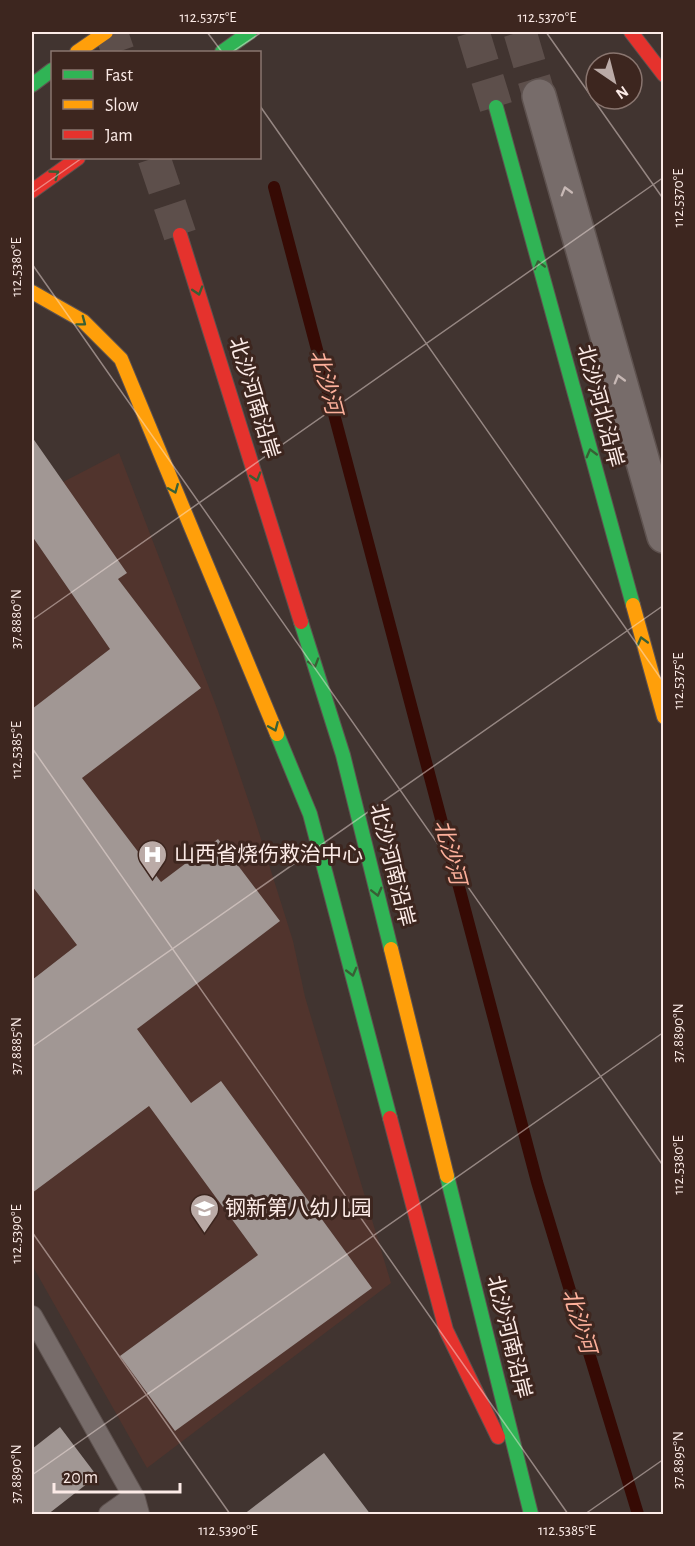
<svg xmlns="http://www.w3.org/2000/svg" width="695" height="1546" font-family="'Alegreya Sans','Noto Sans SC',sans-serif">
	<style>
		.built { fill: #51342d }
		.lines { fill: none; stroke-linecap: round; stroke-linejoin: round }
		.stream { stroke: #360a04; stroke-width: 12 }
		.building { fill: #a19794 }
		.street-tunnel { stroke: #5d4f4b; stroke-width: 33; stroke-dasharray: 33 16; stroke-linecap: butt }
		.secondary-tunnel { stroke: #5d4f4b; stroke-width: 33; stroke-dasharray: 33 16; stroke-linecap: butt }
		.lane-casing { stroke: #5e524f; stroke-width: 22 }
		.street-casing { stroke: #5e524f; stroke-width: 36 }
		.fast-casing { stroke: #5e524f; stroke-width: 16 }
		.slow-casing { stroke: #5e524f; stroke-width: 16 }
		.jam-casing { stroke: #5e524f; stroke-width: 16 }
		.lane { stroke: #776c6a; stroke-width: 20 }
		.street { stroke: #776c6a; stroke-width: 33 }
		.fast { stroke: #30b455; stroke-width: 14 }
		.slow { stroke: #ff9f0a; stroke-width: 14 }
		.jam { stroke: #e5322d; stroke-width: 14 }
		.oneway { stroke: #385f35 }
		.oneway2 { stroke: #c7b8b5 }
		.ticks { fill: none; stroke: #fcebe7; stroke-width: 1.5; stroke-opacity: 0.45 }
		.labels { text-anchor: middle; dominant-baseline: central; stroke-width: 6; stroke-linejoin: round; paint-order: stroke }
		.street-label { font-size: 21px; fill: #fcebe7; stroke: #3d261f }
		.poi-label { font-size: 21px; fill: #fcebe7; stroke: #3d261f; text-anchor: start }
		.water-label { font-size: 22px; font-style: italic; fill: #fdb09b; stroke: #3d261f }
		.neatline { fill: none; stroke: #fcebe7; stroke-width: 2 }
		.ticks-label { font-size: 15px; text-anchor: middle; fill: #fcebe7 }
	</style>
	<rect width="100%" height="100%" fill="#413430"/>
	<!-- built -->
	<path class="built" d="M119,453L218,711L255,820L293,941L305,997L391,1283L147,1468L32,1265V506L63,482Z"/>
	<g class="lines">
		<!-- stream -->
		<path class="stream" d="M274,187L537,1182L638,1514"/>
	</g>
	<!-- building -->
	<path class="building" d="M32,437L127,573L118,579L201,688L82,778L161,882L218,839L280,921L137,1029L191,1103L221,1081L372,1288L175,1431L120,1356L258,1255L149,1106L32,1193V980L77,945L32,886V709L110,649L32,536Z
		M60,1427L97,1476L47,1515H32V1449Z
		M324,1453L371,1515H243Z"/>
	<g class="lines">
		<!-- street-tunnel -->
		<path class="street-tunnel" d="M520,32L539,96"/>
		<!-- secondary-tunnel -->
		<path class="secondary-tunnel" d="M111,32L118,52
			M473,32L496,107
			M154,158L180,235"/>
		<defs>
			<path id="lane" d="M32,1316L135,1499L139,1514
				M109,1514L133,1497"/>
			<path id="street" d="M539,96L664,536"/>
			<path id="fast" d="M222,52L250,32
				M32,85L52,70
				M496,107L633,605
				M301,622L343,755L391,949
				M277,734L310,814L390,1118
				M447,1176L531,1514"/>
			<path id="slow" d="M77,52L106,32
				M32,292L83,321L121,359L277,734
				M633,605L664,717
				M391,949L447,1176"/>
			<path id="jam" d="M631,32L664,75
				M32,191L78,158
				M180,235L301,622
				M390,1118L446,1330L498,1437"/>
		</defs>
		<!-- lane casing -->
		<use href="#lane" class="lane-casing"/>
		<!-- street casing -->
		<use href="#street" class="street-casing"/>
		<!-- fast casing -->
		<use href="#fast" class="fast-casing"/>
		<!-- slow casing -->
		<use href="#slow" class="slow-casing"/>
		<!-- jam casing -->
		<use href="#jam" class="jam-casing"/>
		<!-- lane -->
		<use href="#lane" class="lane"/>
		<!-- street -->
		<use href="#street" class="street"/>
		<!-- fast -->
		<use href="#fast" class="fast"/>
		<!-- slow -->
		<use href="#slow" class="slow"/>
		<!-- jam -->
		<use href="#jam" class="jam"/>
	</g>
	<!-- one-way arrows -->
	<defs><path id="oneway-chevron" d="M-2-3.5L2.5 0L-2 3.5" fill="none" stroke-width="1.6" stroke-linecap="round" stroke-linejoin="round" transform="scale(1.5)"/></defs>
	<g class="oneway">
		<use href="#oneway-chevron" transform="translate(55 174) rotate(-36)"/>
		<use href="#oneway-chevron" transform="translate(539 265) rotate(-105)"/>
		<use href="#oneway-chevron" transform="translate(198 291) rotate(73)"/>
		<use href="#oneway-chevron" transform="translate(82 322) rotate(37)"/>
		<use href="#oneway-chevron" transform="translate(591 453) rotate(-105)"/>
		<use href="#oneway-chevron" transform="translate(256 477) rotate(73)"/>
		<use href="#oneway-chevron" transform="translate(174 489) rotate(68)"/>
		<use href="#oneway-chevron" transform="translate(642 641) rotate(-105)"/>
		<use href="#oneway-chevron" transform="translate(314 663) rotate(73)"/>
		<use href="#oneway-chevron" transform="translate(274 727) rotate(67)"/>
		<use href="#oneway-chevron" transform="translate(377 892) rotate(76)"/>
		<use href="#oneway-chevron" transform="translate(352 972) rotate(75)"/>
	</g>
	<g class="oneway2">
		<use href="#oneway-chevron" transform="translate(566 191) rotate(-106)"/>
		<use href="#oneway-chevron" transform="translate(619 379) rotate(-106)"/>
	</g>
	<!-- ticks -->
	<path class="ticks" d="M207,32L222,52M546,32L664,200M232,52L262,32M260,106L664,683M32,193L82,158M32,264L664,1167M32,620L664,177M32,748L568,1514M32,1047L664,605M32,1232L230,1514M32,1475L664,1032M585,1514L664,1459"/>
	<!-- icons -->
	<defs>
		<symbol id="hospital-pin" viewBox="-11 -11 22 30"><path d="M0 17L-7.5 6A9.5 9.5 0 1 1 7.5 6Z" fill="#bbaba7" stroke="#3d261f"/><path d="M-5-5h3v3.5h4V-5h3V5h-3V1.5h-4V5h-3Z" fill="#fff"/></symbol>
		<symbol id="school-pin" viewBox="-11 -11 22 30"><path d="M0 17L-7.5 6A9.5 9.5 0 1 1 7.5 6Z" fill="#bbaba7" stroke="#3d261f"/><path d="M0-5L7-2L0 1L-7-2ZM-4 1L0 2.5L4 1V4Q0 6-4 4Z" fill="#fff"/></symbol>
	</defs>
	<g fill-rule="evenodd">
		<use href="#hospital-pin" x="136" y="838" width="33" height="45"/>
		<use href="#school-pin" x="188" y="1192" width="33" height="45"/>
	</g>
	<g class="labels">
		<!-- street labels -->
		<g class="street-label">
			<text transform="translate(254 398) rotate(73)">北沙河南沿岸</text>
			<text transform="translate(600 406) rotate(75)">北沙河北沿岸</text>
			<text transform="translate(392 865) rotate(76)">北沙河南沿岸</text>
			<text transform="translate(509 1337) rotate(76)">北沙河南沿岸</text>
		</g>
		<!-- poi labels -->
		<g class="poi-label">
			<text x="174" y="854">山西省烧伤救治中心</text>
			<text x="225" y="1208">钢新第八幼儿园</text>
		</g>
		<!-- water labels -->
		<g class="water-label">
			<text transform="translate(326 382) rotate(75)">北沙河</text>
			<text transform="translate(450 852) rotate(75)">北沙河</text>
			<text transform="translate(579 1321) rotate(73)">北沙河</text>
		</g>
	</g>
	<!-- border -->
	<rect width="695" height="1546" fill="none" stroke="#3d261f" stroke-width="66"/>
	<!-- legend -->
	<rect x="51" y="51" width="210" height="108" fill="#3d261f" stroke="#89756f" stroke-width="1.5"/>
	<rect x="63" y="70" width="30" height="9" fill="#30b455" stroke="#89756f" stroke-width="1.5"/>
	<text x="105" y="81" font-size="18" fill="#fcebe7">Fast</text>
	<rect x="63" y="100" width="30" height="9" fill="#ff9f0a" stroke="#89756f" stroke-width="1.5"/>
	<text x="105" y="111" font-size="18" fill="#fcebe7">Slow</text>
	<rect x="63" y="130" width="30" height="9" fill="#e5322d" stroke="#89756f" stroke-width="1.5"/>
	<text x="105" y="141" font-size="18" fill="#fcebe7">Jam</text>
	<!-- north arrow -->
	<g transform="translate(614 81) rotate(145)"><circle r="28" fill="#3d261f" stroke="#89756f" stroke-width="1.5"/>
	<path d="M0-4.5L10 22L0 15L-10 22Z" fill="#bbaba7"/>
	<text y="-9" font-size="16" font-weight="bold" text-anchor="middle" fill="#fcebe7">N</text>
	</g>
	<!-- scale -->
	<path d="M54 1483v9h126v-9" fill="none" stroke="#fcebe7" stroke-width="3"/>
	<text x="63" y="1483" font-size="18" fill="#fcebe7" stroke="#3d261f" stroke-width="4.5" paint-order="stroke">20 m</text>
	<rect x="33" y="33" width="629" height="1480" class="neatline"/>
	<g class="ticks-label">
		<text x="208" y="22">112.5375°E</text>
		<text x="547" y="22">112.5370°E</text>
		<text transform="translate(678 198) rotate(-90)" y="5">112.5370°E</text>
		<text transform="translate(16 267) rotate(-90)" y="5">112.5380°E</text>
		<text transform="translate(16 619) rotate(-90)" y="5">37.8880°N</text>
		<text transform="translate(678 681) rotate(-90)" y="5">112.5375°E</text>
		<text transform="translate(16 750) rotate(-90)" y="5">112.5385°E</text>
		<text transform="translate(678 1033) rotate(-90)" y="5">37.8890°N</text>
		<text transform="translate(16 1046) rotate(-90)" y="5">37.8885°N</text>
		<text transform="translate(678 1165) rotate(-90)" y="5">112.5380°E</text>
		<text transform="translate(16 1234) rotate(-90)" y="5">112.5390°E</text>
		<text transform="translate(678 1460) rotate(-90)" y="5">37.8895°N</text>
		<text transform="translate(16 1474) rotate(-90)" y="5">37.8890°N</text>
		<text x="228" y="1535">112.5390°E</text>
		<text x="567" y="1535">112.5385°E</text>
	</g>
</svg>
